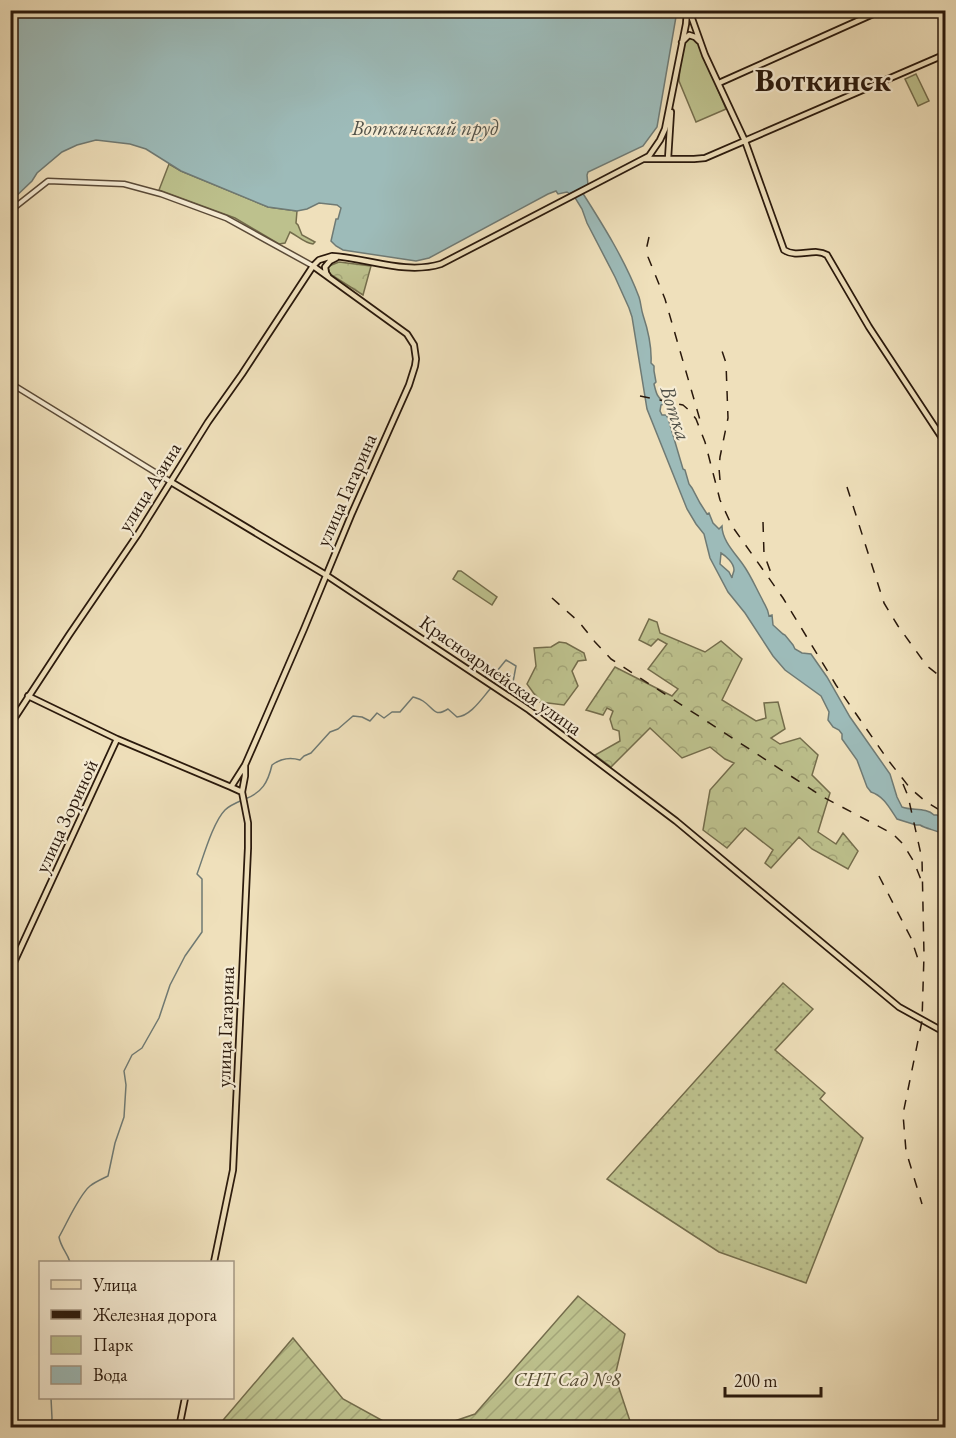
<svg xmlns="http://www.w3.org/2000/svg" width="956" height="1438" font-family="'EB Garamond',serif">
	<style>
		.grass { fill: url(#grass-dots); stroke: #746d4c; stroke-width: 1.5 }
		.forest { fill: url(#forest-crowns); stroke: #746d4c; stroke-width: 1.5 }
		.park { fill: #bdc18d; stroke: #746d4c; stroke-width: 1.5 }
		.garden { fill: url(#garden-furrows); stroke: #746d4c; stroke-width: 1.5 }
		.water { fill: #9dbbb9; stroke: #6f7a74; stroke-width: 1.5; fill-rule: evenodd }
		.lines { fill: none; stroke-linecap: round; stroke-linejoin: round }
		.stream { stroke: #6f7a74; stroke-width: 1.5 }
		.minor-casing { stroke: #5b4b38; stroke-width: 7 }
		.major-casing { stroke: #2a190c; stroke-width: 8 }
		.minor { stroke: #f5ebd3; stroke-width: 4 }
		.major { stroke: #efe0bb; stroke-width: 4.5 }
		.rail { stroke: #2a190c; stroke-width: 1.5; stroke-dasharray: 10 10; stroke-linecap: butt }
		.labels { text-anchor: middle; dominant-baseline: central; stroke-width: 4.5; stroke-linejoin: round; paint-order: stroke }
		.street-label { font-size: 20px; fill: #2a190c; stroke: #f5ebd3 }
		.park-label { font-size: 20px; font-style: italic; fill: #564b33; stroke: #f5ebd3 }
		.water-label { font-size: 21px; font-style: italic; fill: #525249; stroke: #f5ebd3 }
		.town-label { font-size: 32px; font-weight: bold; fill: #2a190c; stroke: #f5ebd3 }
	</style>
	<defs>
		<pattern id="grass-dots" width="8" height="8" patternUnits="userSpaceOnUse" patternTransform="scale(1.5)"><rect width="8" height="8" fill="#bdc18d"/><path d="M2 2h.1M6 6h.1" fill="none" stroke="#a3a578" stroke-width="1.8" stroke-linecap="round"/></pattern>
		<pattern id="forest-crowns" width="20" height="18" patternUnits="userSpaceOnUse" patternTransform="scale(1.5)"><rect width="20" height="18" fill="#bdc18d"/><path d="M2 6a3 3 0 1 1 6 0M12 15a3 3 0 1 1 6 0" fill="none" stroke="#a3a578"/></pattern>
		<pattern id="garden-furrows" width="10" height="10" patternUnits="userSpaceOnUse" patternTransform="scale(1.5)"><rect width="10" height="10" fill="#bdc18d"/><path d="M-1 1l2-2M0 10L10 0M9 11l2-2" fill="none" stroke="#a3a578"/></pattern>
	</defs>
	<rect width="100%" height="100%" fill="#efe0bb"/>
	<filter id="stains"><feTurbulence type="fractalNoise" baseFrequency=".00333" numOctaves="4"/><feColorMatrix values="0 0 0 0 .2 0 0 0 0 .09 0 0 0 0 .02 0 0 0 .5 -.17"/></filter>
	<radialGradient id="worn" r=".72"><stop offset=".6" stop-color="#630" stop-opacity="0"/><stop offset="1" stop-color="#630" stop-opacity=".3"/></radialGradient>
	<!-- grass -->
	<path class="grass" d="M783,983L813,1009L775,1050L825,1093L820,1099L863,1138L806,1283L719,1252L607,1179Z"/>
	<!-- forest -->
	<path class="forest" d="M339,262L371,266L363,295L330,274L328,268L329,266Z
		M649,619L657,622L660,633L705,652L721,641L742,659L722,700L756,721L766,718L764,703L778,702L785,729L771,738L780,744L800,738L818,755L812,775L830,793L818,832L836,844L843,833L858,851L848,869L812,849L799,837L771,868L765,863L773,850L745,828L727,848L703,830L710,790L734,763L725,759L710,747L682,758L650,728L611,767L595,755L620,741L619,731L613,729L610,719L613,711L607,708L603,715L586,710L615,667L672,696L678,689L648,669L667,644L658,639L651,646L639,640Z
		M559,642L566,643L584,653L586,660L578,661L572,671L578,686L564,705L540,702L527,684L536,666L534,648L551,647Z"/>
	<!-- park -->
	<path class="park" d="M691,36L697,40L726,109L696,122L679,81L680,65L685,42Z
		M916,74L929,101L918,106L905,79Z
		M169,164L181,171L268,207L297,211L296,223L298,225L302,235L315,242L313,244C304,243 298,236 290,232L285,243L279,244L235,218L159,190Z
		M458,571H461L497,597L492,605L453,579Z"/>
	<!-- garden -->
	<path class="garden" d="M578,1296L625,1334L615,1376L632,1427H437L475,1414Z
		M293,1338L343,1399L394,1427H218L224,1419Z"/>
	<!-- water -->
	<path class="water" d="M11,10H677V11L657,127L643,146L588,172L587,175L588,185L570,194L567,192L558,194L556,191L548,194L429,258L416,261L343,250L336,246L331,241L336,219H338L341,208L337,205L319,203L307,209L297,211L268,207L181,171L146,149L130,144L96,140L77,145L62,152L37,173L32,181L11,201Z
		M582,192C603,225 625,260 639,297C641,303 641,309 643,315C648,330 652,346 651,363L654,366V371L656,382L654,384C656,392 657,398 664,402V404L661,405L660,411L662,415H666L668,418L683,469L685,470L689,484L692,488L700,503L707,514L709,513L713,523L719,529L722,526C722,541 736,554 744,566C751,576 756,588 762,599C765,606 768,608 769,616L772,615L773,625L783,634L785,635L793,645L795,649L802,653L811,654L827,677L850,717L890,774L897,797L902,807C912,811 926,807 934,815H937L945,820V836C939,830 928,830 920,825H916L897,819C890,809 884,796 871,792L867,787L857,760L842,739V734L839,730L833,727L828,720L829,712L821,696L785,670L773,656L745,613L728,592L710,558L704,534L696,524L687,509L647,409L632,317L629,308L615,277L587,223L582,209L574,196ZM721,553C726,556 734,563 734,570C734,572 732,575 732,578L729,572L720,564Z"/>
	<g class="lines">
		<!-- stream -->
		<path class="stream" d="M487,679L485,676L492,670L497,671L506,660L516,666L513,682L521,692
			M70,1262C67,1252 61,1248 59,1237C67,1223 79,1195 90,1186C95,1182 102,1179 108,1176L115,1143L124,1117L126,1085L124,1071L132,1055L142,1048L159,1018L170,985L185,956L202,932V879L197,874C203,858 213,822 225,810C230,805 238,802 245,799C262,793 268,782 272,765C280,759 290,757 300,760L304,756L311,753L330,732L338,729L353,716L362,717L370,721L377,713L384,718L392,712H400L413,697C416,698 420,699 423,701C434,708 434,718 448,709L457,717C471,716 482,698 491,688L490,686
			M51,1398L52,1418L51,1428"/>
		<defs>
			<path id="minor" d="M10,211L48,181L124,184L161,194L226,218L313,266
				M10,383L171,482"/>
			<path id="major" d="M689,10L705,55L745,141L784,250C798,259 814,247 827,255L869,327L946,444
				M682,42L689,35L695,37L699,41
				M719,83L882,10
				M645,159H694L705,158L946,54
				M668,159L671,112
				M328,276L326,273L325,267L330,261L336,258
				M171,482L326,575L529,710L676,821L899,1007L946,1033
				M28,696L117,739L231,787
				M10,725L69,635L138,534L208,422L242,374L313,266L319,260L332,256C368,258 405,275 441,264L649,156L660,140L665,129L686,24L687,10
				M245,765V776L242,792L231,787L245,765L259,733L304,629L352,513L409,385L415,366L416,359L414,345L407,334L313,266
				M10,971L117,739
				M214,1262L233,1170L248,848V823L242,792
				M179,1428L185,1398"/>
		</defs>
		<!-- minor casing -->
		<use href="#minor" class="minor-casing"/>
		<!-- major casing -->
		<use href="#major" class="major-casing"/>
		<!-- minor -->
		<use href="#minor" class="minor"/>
		<!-- major -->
		<use href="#major" class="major"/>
		<!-- rail -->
		<path class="rail" d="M649,237L647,246L648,257L665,299L700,420
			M640,396L683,405L690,411L696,419L705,442L720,500L732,526L783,598L836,685L888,760L910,788L925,801L946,814
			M720,480L719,468L720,457L728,418L726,363L722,351
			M847,487L884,603L898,626L927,666L946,681
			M763,522L764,554L771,573
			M552,598L579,622L595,642L611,659L823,797L893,834L903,844L914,862L923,885
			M903,784L908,796L922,859L924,955L922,1021L903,1114L906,1151L922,1204
			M879,876L911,938L920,965"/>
	</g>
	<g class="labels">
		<!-- street labels -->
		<g class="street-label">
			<text transform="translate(149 487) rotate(-58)">улица Азина</text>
			<text transform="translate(346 490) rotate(-66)">улица Гагарина</text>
			<text transform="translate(501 675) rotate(35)">Красноармейская улица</text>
			<text transform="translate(66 816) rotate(-65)">улица Зориной</text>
			<text transform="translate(225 1027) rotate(-88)">улица Гагарина</text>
		</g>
		<!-- park labels -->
		<g class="park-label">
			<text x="567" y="1379">СНТ Сад №8</text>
		</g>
		<!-- water labels -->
		<g class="water-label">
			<text x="425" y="127">Воткинский пруд</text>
			<text transform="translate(676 413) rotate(72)">Вотка</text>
		</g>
		<!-- town labels -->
		<g class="town-label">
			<text x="823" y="80">Воткинск</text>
		</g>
	</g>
	<!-- margin -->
	<rect width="956" height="1438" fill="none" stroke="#efe0bb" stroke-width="36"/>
	<rect x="12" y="12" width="932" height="1414" fill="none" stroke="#2a190c" stroke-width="3"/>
	<rect x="18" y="18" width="920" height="1402" fill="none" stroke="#2a190c" stroke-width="1.5"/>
	<!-- legend -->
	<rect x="39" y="1261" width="195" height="138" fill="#f5ebd3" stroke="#a49783" stroke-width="1.5"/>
	<rect x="51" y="1280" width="30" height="9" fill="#efe0bb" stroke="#a49783" stroke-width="1.5"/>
	<text x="93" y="1291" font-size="18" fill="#2a190c">Улица</text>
	<rect x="51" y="1310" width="30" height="9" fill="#2a190c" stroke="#a49783" stroke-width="1.5"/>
	<text x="93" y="1321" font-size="18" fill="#2a190c">Железная дорога</text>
	<rect x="51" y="1336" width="30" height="18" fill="#bdc18d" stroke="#a49783" stroke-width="1.5"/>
	<text x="93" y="1351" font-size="18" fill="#2a190c">Парк</text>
	<rect x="51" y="1366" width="30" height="18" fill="#9dbbb9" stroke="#a49783" stroke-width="1.5"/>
	<text x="93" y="1381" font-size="18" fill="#2a190c">Вода</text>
	<!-- scale -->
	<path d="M725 1387v9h96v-9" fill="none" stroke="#2a190c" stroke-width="3"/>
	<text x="734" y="1387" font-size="18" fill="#2a190c" stroke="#f5ebd3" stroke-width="4.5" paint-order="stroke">200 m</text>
	<rect width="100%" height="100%" filter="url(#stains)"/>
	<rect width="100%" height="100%" fill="url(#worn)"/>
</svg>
